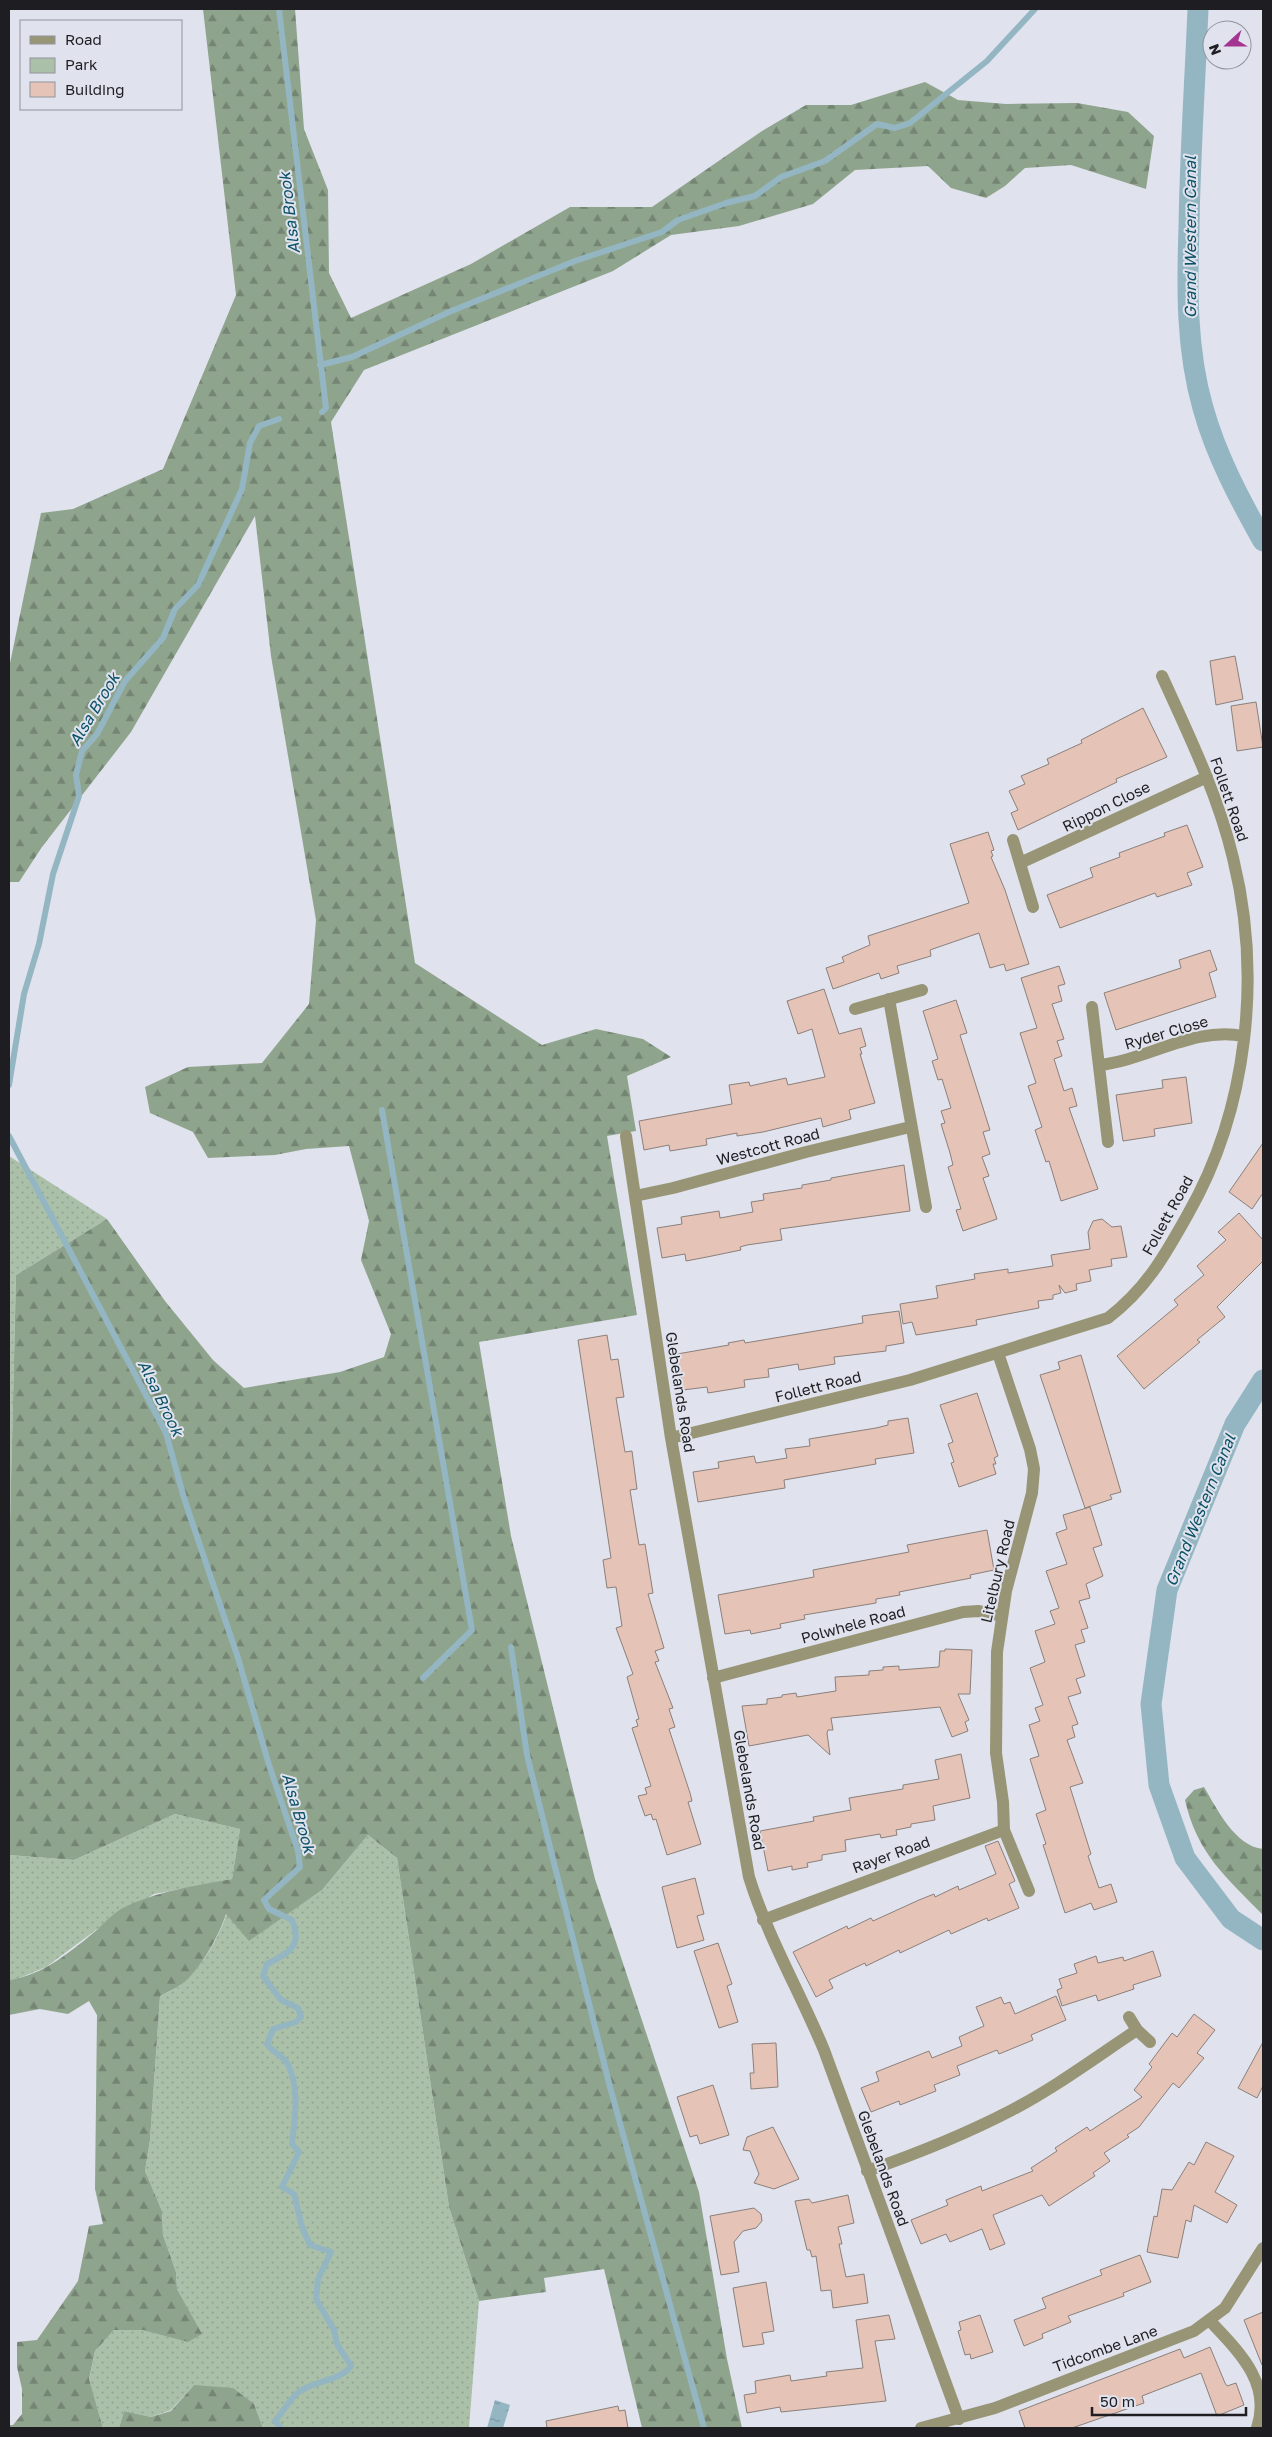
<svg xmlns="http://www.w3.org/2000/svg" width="1272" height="2437" font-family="'Golos Text',sans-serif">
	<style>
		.green { fill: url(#green-dots) }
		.forest { fill: url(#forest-firs) }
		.water { fill: url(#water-ripples) }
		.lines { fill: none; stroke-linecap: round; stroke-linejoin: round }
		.stream { stroke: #94b6c3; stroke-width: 6 }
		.canal { stroke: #94b6c3; stroke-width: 21 }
		.building { fill: #e5c3b7; stroke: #8b807c }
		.minor { stroke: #979575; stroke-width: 12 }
		.labels { text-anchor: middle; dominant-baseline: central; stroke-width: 4; stroke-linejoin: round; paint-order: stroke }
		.street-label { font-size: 15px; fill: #1e1e22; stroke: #e0e2ed }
		.water-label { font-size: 16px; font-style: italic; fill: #0c5266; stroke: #e0e2ed }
	</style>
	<defs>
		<pattern id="green-dots" width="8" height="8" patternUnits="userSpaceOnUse" patternTransform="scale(1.25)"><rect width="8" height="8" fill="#abc0a9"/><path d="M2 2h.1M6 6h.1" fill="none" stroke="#93a591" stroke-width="1.8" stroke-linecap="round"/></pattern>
		<pattern id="forest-firs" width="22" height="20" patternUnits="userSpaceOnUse" patternTransform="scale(1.25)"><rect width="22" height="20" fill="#8fa48d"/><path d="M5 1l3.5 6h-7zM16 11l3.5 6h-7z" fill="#748573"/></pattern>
		<pattern id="water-ripples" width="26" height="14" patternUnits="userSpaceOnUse" patternTransform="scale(1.25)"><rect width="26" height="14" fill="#94b6c3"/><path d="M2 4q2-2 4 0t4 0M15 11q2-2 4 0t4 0" fill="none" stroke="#78939e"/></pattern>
	</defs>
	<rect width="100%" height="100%" fill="#e0e2ed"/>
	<!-- green -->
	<path class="green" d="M9,1156L107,1219L16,1275L9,1567Z
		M175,1814L240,1829L232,1879L154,1894L96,1930L46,1967L17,1979L9,1980V1855L74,1860Z
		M368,1835L397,1858L449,2207L479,2301L469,2428H263L254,2404L194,2385L171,2410L151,2417L124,2411L119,2428H103L89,2380L95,2351L114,2330H143L161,2333L193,2319L177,2289L176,2272L163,2235L162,2211L145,2171L150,2140L160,1996C168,1992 178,1988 184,1982C203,1965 219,1937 227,1913L249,1940L322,1890Z"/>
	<!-- forest -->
	<path class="forest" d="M203,9H295L304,129L328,190L329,273L351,318L471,264L570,207H652L762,131L806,105H851L925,82L958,100L1006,104L1077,103L1128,112L1154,136L1146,189L1071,165L1025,168L1005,186L986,198L951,188L928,166L855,170L813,204L739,226L671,235L613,271L364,370L331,422L415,963L542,1045L596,1029L643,1039L671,1057L627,1076L636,1131L607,1136L637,1315L479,1342L511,1536L595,1879L699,2192L727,2359L742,2428H642L604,2269L544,2278L546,2292L479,2301L449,2207L397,1858L368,1835L322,1890L249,1941L226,1914C220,1934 199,1972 182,1984C175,1989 167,1992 160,1996L150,2140L145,2171L162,2211L163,2235L176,2272L177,2289L202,2334L188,2342L143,2330H114L95,2351L89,2379L103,2428H9V2425H13L22,2414V2389L17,2367V2342L37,2340L78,2281L89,2226L103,2224L95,2189L97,2015L89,2001L68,2014L40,2009L9,2015V1980C42,1976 73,1950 98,1929C105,1922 113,1914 121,1909C156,1891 194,1886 232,1879L240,1829L175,1814L74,1860L9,1855V1567L16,1275L107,1219L165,1301L213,1360L244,1388L340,1372L384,1357L391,1334L361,1260L369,1221L349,1146L306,1149L275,1155L208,1158L193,1132L150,1113L145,1087L188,1067L262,1063L309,1004L316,920L271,656L255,516L131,732L42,847L19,882H9V668L41,513L73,509L163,469L236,295Z
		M1204,1787C1217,1809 1235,1846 1263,1849V1915C1227,1878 1197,1854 1185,1800L1194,1790Z
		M194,2385L233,2388L254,2404L263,2428H119L124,2411L151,2417L171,2411Z"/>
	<!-- water -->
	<path class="water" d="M495,2400L510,2405L503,2428H487Z"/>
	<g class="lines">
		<!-- stream -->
		<path class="stream" d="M279,9L326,408L322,412
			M320,365L352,357L449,312L575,261L662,232L678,220L726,203L755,196L781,177L825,161L877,124L895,128L910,123L987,61L1035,9
			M9,1085L24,994L39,944L53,874L79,796L76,775L82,751L97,734L125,681L163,638L175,609L198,585L242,489L250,443L259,426L279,419
			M382,1110L472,1630L423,1678
			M9,1136L166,1433L184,1498L238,1658L269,1765L298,1851L300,1867L264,1900L269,1909L292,1920C303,1946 289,1953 267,1964L263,1976L281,2000L298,2008L301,2017L296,2022L273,2029L267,2044C272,2052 282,2055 287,2063C300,2086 295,2118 292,2144L299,2152L282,2187L294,2194L302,2227L310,2245L331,2252L318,2279L316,2299L334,2330L337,2344L351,2366C340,2381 317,2380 300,2391C291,2397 283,2412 275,2421L281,2428
			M511,1647L527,1755L610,2087L704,2428"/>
		<!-- canal -->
		<path class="canal" d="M1198,9C1195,82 1190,154 1189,228C1187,287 1186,349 1203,408C1216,455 1239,498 1263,541
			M1263,1380L1235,1424L1167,1590L1151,1704L1159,1785L1185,1858L1231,1919L1263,1940"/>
	</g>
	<!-- building -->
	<path class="building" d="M1235,656L1243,699L1216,705L1210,661Z
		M1256,702L1263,747L1237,751L1231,706Z
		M1143,708L1167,757L1116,779L1117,782L1018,830L1011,813L1018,810L1009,791L1025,784L1021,776L1049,764L1047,759L1082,743L1081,740Z
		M1187,825L1203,867L1187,873L1192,885L1157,897L1155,893L1060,928L1047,895L1093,877L1090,868L1120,857L1119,853L1165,836L1164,833Z
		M988,832L994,850L991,851L993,856L991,857L1005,890L1029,964L1006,971L1004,964L990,968L979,933L930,950L931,956L897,966L899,973L881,979L879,973L833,989L826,968L844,962L842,957L870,945L868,936L969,903L950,844Z
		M1210,950L1217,970L1209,973L1216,997L1116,1030L1104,993L1181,968L1179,960Z
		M1059,966L1065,984L1058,986L1062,1001L1052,1004L1064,1039L1057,1041L1062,1056L1054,1059L1064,1091L1072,1088L1077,1106L1069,1108L1098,1189L1061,1201L1049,1161L1046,1162L1035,1130L1042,1127L1028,1086L1036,1083L1020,1033L1037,1028L1021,978Z
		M824,989L839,1034L861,1028L866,1046L860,1048L862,1054H860L875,1103L849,1110L851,1119L823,1127L821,1118L763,1132L737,1136V1133L706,1139L707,1145L688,1148L670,1151L669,1145L644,1150L639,1121L732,1104L729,1085L749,1082L750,1086L786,1078L788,1085L825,1077L812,1029L798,1034L787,1001Z
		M956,1000L967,1033L960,1035L990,1130L983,1132L990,1154L982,1157L989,1176L983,1178L997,1219L963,1231L956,1210L961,1209L948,1167L953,1165L950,1153L941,1124L945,1123L941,1111L951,1108L942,1079L938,1080L932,1061L938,1059L923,1011Z
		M1186,1077L1192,1123L1154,1129L1155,1136L1123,1141L1116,1095L1163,1088L1162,1080Z
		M1263,1143V1193L1252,1209L1229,1192Z
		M904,1165L910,1211L780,1229L782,1240L747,1245L740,1247L741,1250L707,1257L686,1261L685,1254L662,1258L657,1228L682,1224L681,1217L719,1211L720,1218L753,1212L751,1202L764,1200L763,1194L802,1188V1185L831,1180V1178Z
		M1239,1213L1263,1240V1261L1217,1307L1225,1317L1197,1340L1200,1342L1144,1389L1117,1356L1178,1305L1174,1300L1204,1275L1197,1266L1226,1240L1218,1232Z
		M1102,1219L1112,1227L1121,1226L1127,1257L1111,1259L1112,1266L1089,1270L1091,1281L1076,1284L1077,1290L1065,1293L1059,1285L1061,1293L1053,1295V1299L1038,1301L1039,1308L976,1320L977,1325L916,1335L912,1322L903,1324L900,1304L938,1298L936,1286L975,1279L974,1274L1008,1269V1273L1053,1266L1051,1255L1090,1249L1088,1232L1093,1221Z
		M899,1311L904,1343L886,1346V1351L834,1357L835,1364L799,1370L798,1364L768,1369L769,1377L744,1380L745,1387L708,1393L707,1387L683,1390L677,1354L729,1345L728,1343L744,1340L745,1343L863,1323L862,1316Z
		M607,1335L611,1360L618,1359L624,1397L616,1398L625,1452L632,1451L637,1489L630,1490L635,1521L639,1545L645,1544L653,1593L648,1594L664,1648L655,1651L659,1661L655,1662L673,1708L669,1709L675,1727L669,1729L690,1793L692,1801L688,1802L701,1844L667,1855L656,1819L653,1820L651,1814L645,1816L638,1796L647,1794L645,1788L651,1786L632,1728L638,1726L636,1720L639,1719L627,1677L633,1674L616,1628L622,1626L616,1587L607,1588L603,1560L611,1558L578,1340Z
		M1081,1355L1121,1492L1110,1495L1112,1499L1085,1508L1040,1375L1060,1369L1058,1362Z
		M977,1393L998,1456L994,1458L996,1464H993L996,1474L959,1487L951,1463L954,1462L948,1444L953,1442L940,1405Z
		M908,1418L914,1453L875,1459L876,1464L784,1480L785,1488L698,1502L693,1472L719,1468L718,1462L754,1456L756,1463L787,1458L785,1449L810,1446L809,1439L876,1428L888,1425V1421Z
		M1090,1507L1102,1545L1093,1548L1103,1576L1086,1584L1090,1598L1079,1601L1088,1628L1081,1630L1085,1642L1075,1645L1085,1676L1076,1679L1081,1693L1068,1697L1078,1724L1072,1726L1075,1737L1067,1740L1083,1783L1070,1787L1091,1854L1088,1856L1099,1888L1111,1884L1117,1902L1094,1910L1091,1903L1065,1913L1043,1845L1046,1844L1036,1814L1046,1810L1030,1759L1039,1756L1029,1725L1040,1721L1035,1708L1043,1705L1030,1668L1045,1662L1035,1631L1055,1624L1050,1611L1059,1608L1046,1571L1067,1564L1056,1533L1067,1529L1063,1515Z
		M987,1530L994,1570L970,1575L971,1578L899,1592L900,1595L876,1599V1603L804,1615L805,1619L780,1624L781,1628L751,1634L750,1630L725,1634L718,1595L814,1577L813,1570L909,1552L907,1545Z
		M945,1649L972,1650L970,1694H958L969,1720L965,1722L968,1731L952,1737L940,1707L831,1718L833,1730H828L827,1733L830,1755L808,1735L749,1746L742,1706L767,1704V1699L782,1697V1695L796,1693L797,1697L836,1691L835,1677L869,1675V1671L883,1670V1667L899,1666V1670L939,1667L940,1651H945Z
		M961,1754L970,1798L933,1806L935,1820L911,1824V1827L896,1830L897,1835L881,1838L880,1834L845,1840L846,1851L822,1855V1860L807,1863L808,1867L792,1870V1866L768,1871L760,1831L814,1821L813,1817L851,1810L849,1798L903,1789V1785L939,1779L935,1760Z
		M998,1841L1015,1881L1009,1884L1019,1908L988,1921L987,1918L951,1934L949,1930L900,1953L899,1950L866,1966L865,1963L829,1980L833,1988L816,1997L793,1952L847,1926L848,1929L871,1918L873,1921L919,1900L934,1894L935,1897L958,1886L959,1890L996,1874L985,1846Z
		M695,1878L704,1914L697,1916L704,1940L677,1948L662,1887Z
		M718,1943L732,1984L727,1986L738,2022L719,2028L694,1951Z
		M1153,1951L1161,1976L1133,1985L1134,1989L1098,2001L1096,1995L1062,2006L1057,1990L1062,1988L1059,1979L1077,1973L1074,1964L1096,1956L1098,1963L1123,1957L1124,1961Z
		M1056,1996L1066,2020L1031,2035L1033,2040L999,2054L997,2050L957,2066L960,2075L934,2085L936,2091L900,2105L899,2101L871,2112L861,2088L879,2081L876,2072L929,2051L932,2058L962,2046L959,2037L984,2026L976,2007L1001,1997L1004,2004L1010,2002L1015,2014Z
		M1194,2014L1215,2030L1197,2053L1204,2058L1179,2088L1173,2083L1139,2127L1127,2135L1129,2137L1104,2153L1110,2161L1093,2173L1095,2176L1049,2206L1042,2195L993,2215L1005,2244L990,2250L982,2229L950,2242L946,2234L921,2244L911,2220L948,2205L946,2200L981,2186L982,2191L1033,2171L1031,2168L1057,2151L1055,2148L1087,2127L1090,2131L1142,2097L1134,2090L1152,2067L1149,2064L1172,2033L1177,2037Z
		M1263,2042V2086L1257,2098L1238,2088Z
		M776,2043L778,2087L751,2089L750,2073H754L752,2044Z
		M713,2085L729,2135L700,2144L697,2135L690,2137L677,2097Z
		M773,2127L799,2179L774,2189L754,2183L759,2174L750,2151L743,2150L747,2137Z
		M1206,2142L1234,2156L1215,2192L1237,2205L1227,2223L1194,2205L1191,2222L1186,2220L1178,2258L1147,2252L1154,2216L1157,2217L1162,2189L1172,2190L1189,2162L1194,2165Z
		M848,2195L854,2223L838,2227L842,2244H839L846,2277L864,2274L868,2303L833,2308L831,2290L821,2291L816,2256L812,2257L810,2250H807L795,2201L809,2199L812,2203Z
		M754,2208L761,2214L762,2221L756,2228L743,2231L734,2242L739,2272L721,2275L710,2216Z
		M1140,2255L1151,2282L1123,2293L1124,2296L1068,2316L1071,2322L1042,2334L1043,2338L1024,2346L1014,2320L1046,2308L1042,2298L1102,2275L1100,2270Z
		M766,2282L774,2331L762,2333L764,2344L743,2347L733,2288Z
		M1263,2312V2365H1262L1244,2320Z
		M889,2315L895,2339L875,2341L886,2401L781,2412L780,2407L747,2413L744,2395L756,2393L755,2381L790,2375L791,2381L827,2376L826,2372L863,2368L856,2320Z
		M980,2315L993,2352L971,2359L970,2354L965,2355L958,2331L961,2330L959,2322Z
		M1210,2347L1225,2383L1227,2386L1236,2383L1244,2405L1217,2416L1201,2373L1142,2396L1144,2403L1072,2428H1025L1019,2411L1180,2349L1184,2358Z
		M618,2406L619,2411L625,2410L628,2428H547L546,2421Z"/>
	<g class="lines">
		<!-- minor -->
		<path class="minor" d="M1013,840L1033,907
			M1020,863L1207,777
			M889,999L926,1207
			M1092,1007L1108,1142
			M855,1009L922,990
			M1099,1065C1147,1060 1195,1026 1243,1036
			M626,1136L671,1438L749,1877C768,1938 800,1992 824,2050L959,2419
			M635,1196L673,1188L806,1152L910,1127
			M671,1438L910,1380L1108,1318C1147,1288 1165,1255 1188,1214C1248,1109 1262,975 1233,858C1218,795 1189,735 1162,676
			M713,1678L963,1612L979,1611L1002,1616
			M1004,1830L1029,1891
			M763,1920L1004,1830L1003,1802L996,1753L997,1652L1006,1591L1032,1493L1034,1469L1030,1449L998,1353
			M1129,2017L1137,2030L1150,2042
			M867,2171C916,2154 966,2134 1012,2110C1056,2087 1096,2057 1137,2030
			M1210,2321C1239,2352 1272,2383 1257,2428
			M921,2428L995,2408L1194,2331L1225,2308L1263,2248"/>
	</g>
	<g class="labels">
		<!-- street labels -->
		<g class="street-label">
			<text transform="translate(1230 799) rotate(71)">Follett Road</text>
			<text transform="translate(1106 806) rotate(-26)">Rippon Close</text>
			<text transform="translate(1166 1032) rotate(-16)">Ryder Close</text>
			<text transform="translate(768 1146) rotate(-15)">Westcott Road</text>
			<text transform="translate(1167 1215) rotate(-61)">Follett Road</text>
			<text transform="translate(818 1386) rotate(-14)">Follett Road</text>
			<text transform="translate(681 1392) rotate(81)">Glebelands Road</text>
			<text transform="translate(997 1571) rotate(-77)">Litelbury Road</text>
			<text transform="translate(853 1624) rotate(-15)">Polwhele Road</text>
			<text transform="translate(750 1790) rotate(80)">Glebelands Road</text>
			<text transform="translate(891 1854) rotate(-20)">Rayer Road</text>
			<text transform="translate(884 2168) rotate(70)">Glebelands Road</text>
			<text transform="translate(1105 2348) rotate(-20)">Tidcombe Lane</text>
		</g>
		<!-- water labels -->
		<g class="water-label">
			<text transform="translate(289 213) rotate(-97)">Alsa Brook</text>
			<text transform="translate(1190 237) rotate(-90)">Grand Western Canal</text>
			<text transform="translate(94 709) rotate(-59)">Alsa Brook</text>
			<text transform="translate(161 1398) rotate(64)">Alsa Brook</text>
			<text transform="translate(1200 1510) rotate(-68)">Grand Western Canal</text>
			<text transform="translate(299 1813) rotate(74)">Alsa Brook</text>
		</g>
	</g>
	<!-- border -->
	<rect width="1272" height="2437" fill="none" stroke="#1e1e22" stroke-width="20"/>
	<!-- legend -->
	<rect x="20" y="20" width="162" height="90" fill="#e0e2ed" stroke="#92949c"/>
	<rect x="30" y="36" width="25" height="8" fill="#979575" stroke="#92949c"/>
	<text x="65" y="45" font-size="15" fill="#1e1e22">Road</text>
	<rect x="30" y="58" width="25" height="15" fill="#abc0a9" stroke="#92949c"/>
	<text x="65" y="70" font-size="15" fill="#1e1e22">Park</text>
	<rect x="30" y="82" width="25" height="15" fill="#e5c3b7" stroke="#92949c"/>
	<text x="65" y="95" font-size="15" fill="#1e1e22">Building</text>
	<!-- north arrow -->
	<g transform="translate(1227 45) rotate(249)"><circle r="24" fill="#e0e2ed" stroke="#92949c"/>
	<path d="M0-4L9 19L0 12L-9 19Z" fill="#a33491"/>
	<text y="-8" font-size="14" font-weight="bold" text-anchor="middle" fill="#1e1e22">N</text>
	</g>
	<!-- scale -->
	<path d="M1092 2407v8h154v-8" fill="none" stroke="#1e1e22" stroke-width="2.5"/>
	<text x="1100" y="2407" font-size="15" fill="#1e1e22" stroke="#e0e2ed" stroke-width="4" paint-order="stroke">50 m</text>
</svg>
